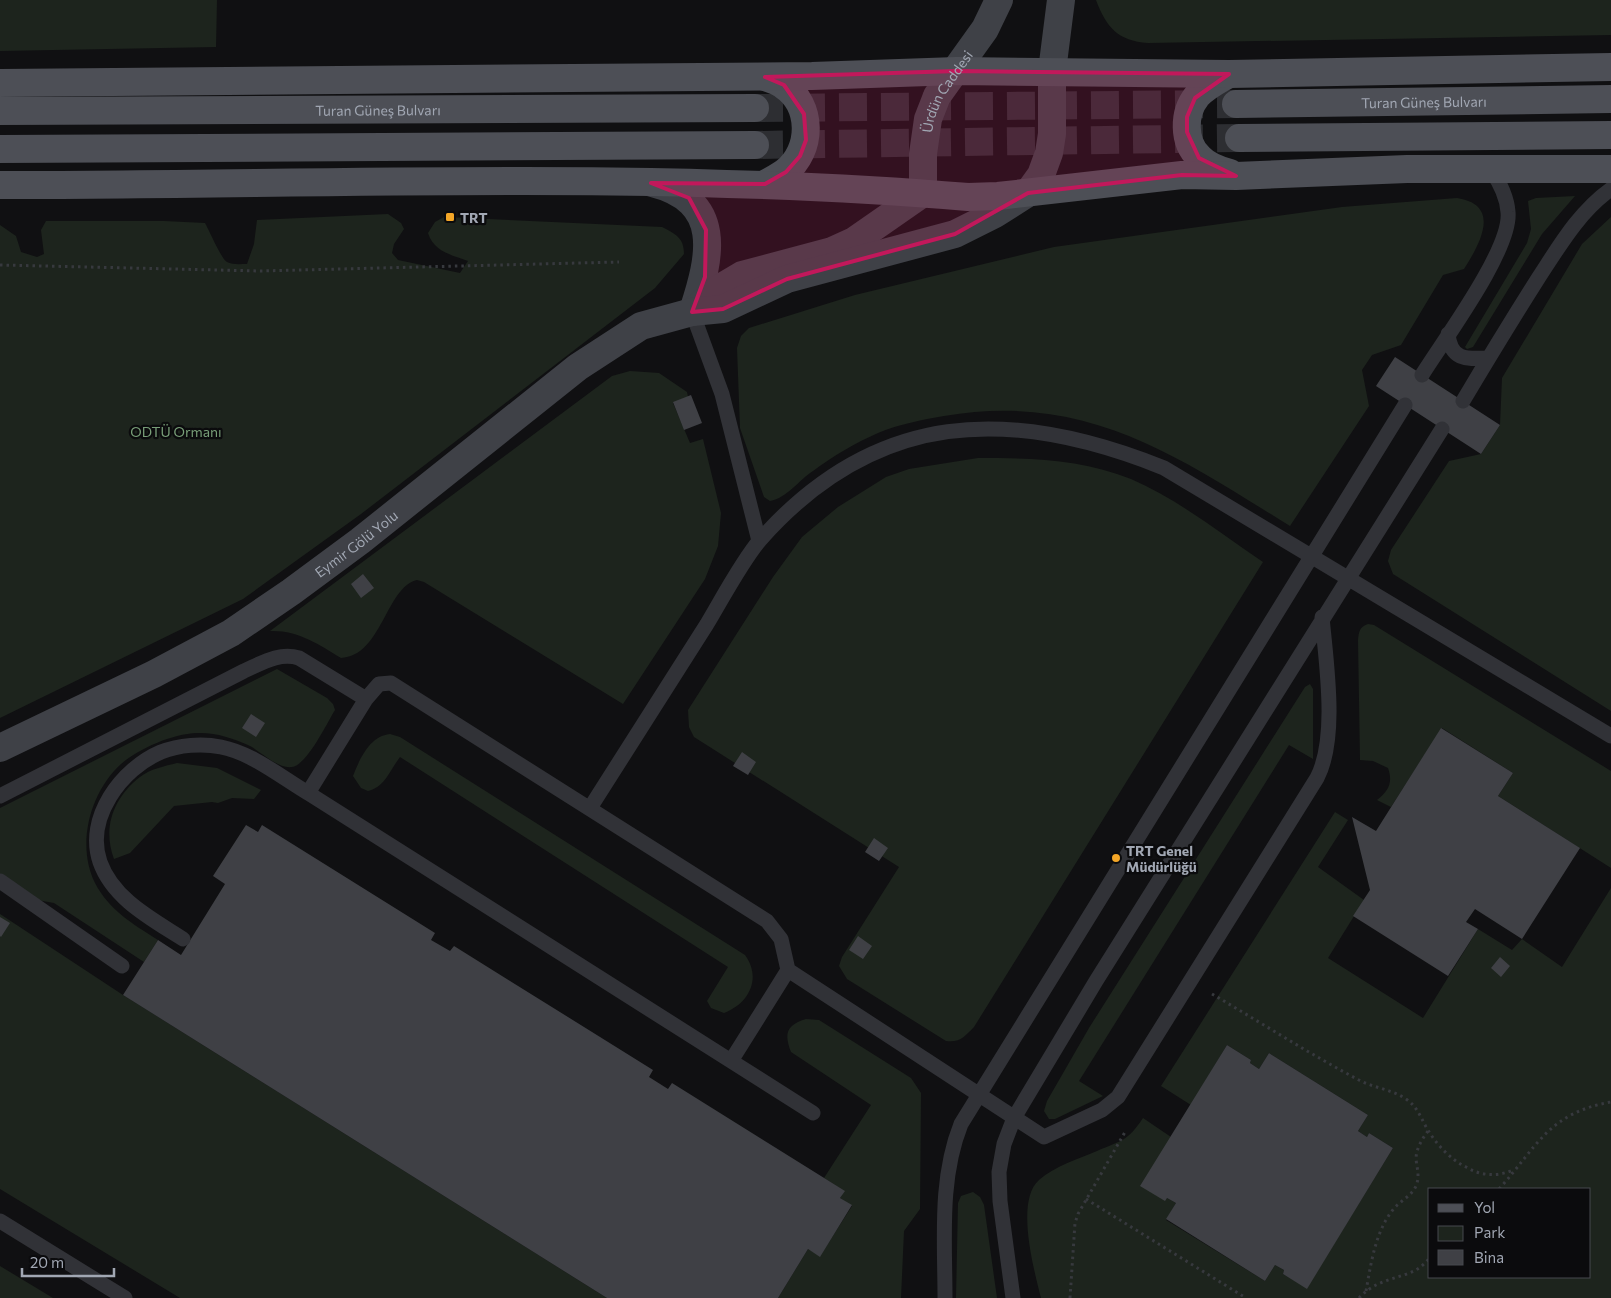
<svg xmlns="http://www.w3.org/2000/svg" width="1611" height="1298" font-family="Commissioner,sans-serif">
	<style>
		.green { fill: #1d241d; fill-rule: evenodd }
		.building { fill: #3f4045 }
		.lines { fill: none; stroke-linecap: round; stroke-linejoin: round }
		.primary-tunnel { stroke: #2d2e32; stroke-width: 28; stroke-dasharray: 28 14; stroke-linecap: butt }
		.path { stroke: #37393e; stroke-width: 3; stroke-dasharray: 2.5 4; stroke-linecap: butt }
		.lane { stroke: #313237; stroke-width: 15 }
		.secondary { stroke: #3f4147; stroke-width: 28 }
		.primary { stroke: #4d4f56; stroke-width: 28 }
		.marked { fill: #c2185b; fill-opacity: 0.2; stroke: #c2185b; stroke-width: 4; stroke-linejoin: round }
		.poi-dot { fill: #f3a627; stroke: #0b0b0d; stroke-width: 2 }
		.labels { text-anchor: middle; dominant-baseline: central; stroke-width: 4.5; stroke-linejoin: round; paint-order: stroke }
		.street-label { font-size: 14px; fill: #a1a7b3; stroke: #0b0b0d }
		.poi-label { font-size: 14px; font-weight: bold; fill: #a1a7b3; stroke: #0b0b0d; text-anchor: start }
		.park-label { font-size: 14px; fill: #789e78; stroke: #0b0b0d }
	</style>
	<rect width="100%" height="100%" fill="#101012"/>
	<!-- green -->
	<path class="green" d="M0,0H217L216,47L0,51Z
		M1096,0H1611V35L1148,43C1118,41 1106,27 1096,0Z
		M1575,196L1542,234L1473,347L1467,349L1465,347L1527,243L1531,229L1528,201L1536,198Z
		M1457,198C1502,205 1480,244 1464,269L1443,275L1401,345L1372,355L1362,370L1369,406L1290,526C1175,455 1086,392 944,416C921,420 900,424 878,433C855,443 833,456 813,471C799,480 787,498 770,501L764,497L740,428L737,348L741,336L749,328L855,295L1054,247L1342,207Z
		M388,214L401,223L404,229L394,244L392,253L398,260L460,273L468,261C452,255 434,252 428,233L435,222L444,217L662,227C676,234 684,238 684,254L655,288L361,514L243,599L0,718V225L16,236L21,252L37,257L44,254L41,230L46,221H164L205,223C209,230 222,260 227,262C232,265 241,264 247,264L254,244L257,220Z
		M1611,217V711L1393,574L1388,561L1391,550L1449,461L1481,454L1500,425L1502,378L1582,244Z
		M630,371L659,373L687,392L688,397L673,403L690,443L703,439L721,513L718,546L705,579L623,704L424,582L417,580C386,587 382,656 341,658C318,644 298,630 270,631L612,376Z
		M978,458C1029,458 1082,459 1131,479C1178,499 1221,534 1263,562L974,1027C965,1036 960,1043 946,1041L847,979L839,966L842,957L899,867L694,737L689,727L688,710L773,577L802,537L838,507L886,477L909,469Z
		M1368,624L1374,625L1611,771V868L1498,796L1513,773L1442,728L1391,807L1377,800C1389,791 1393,782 1388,768L1373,761L1360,760L1358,640C1359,632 1359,627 1368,624Z
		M277,669L327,698L333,704L335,710C327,723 307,765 292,767C277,769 261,751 248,745C233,738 214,732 197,733C172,734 140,748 121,764C90,792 76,845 95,883C109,910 133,924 158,940L144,962L54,903L37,900L0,876V808Z
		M1310,684L1313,689V759L1289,745L1079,1081L1103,1096L1055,1119H1049L1044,1111L1047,1101L1089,1028L1305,687Z
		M390,734L400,737L745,955C762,978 749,1004 724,1013L711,1008L707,1001L728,967L400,757C390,770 385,787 368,791L361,788L353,776C360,758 370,736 390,734Z
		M177,763L217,768L261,790L254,799L232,798L218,803L212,802L174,806L130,853L114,859C102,827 114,797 140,777C150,769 165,766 177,763Z
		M1335,812L1348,820L1318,867L1364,900L1328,958L1423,1018L1478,929L1512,950L1522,939L1562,967L1611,888V1298H1041C1034,1270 1015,1201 1039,1180C1055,1166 1078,1159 1097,1151C1122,1140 1127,1142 1143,1118L1171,1137L1167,1198L1176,1203L1166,1220L1265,1281L1275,1265L1284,1270L1283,1274L1307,1288L1393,1148L1369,1133L1367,1137L1358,1131L1368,1115L1269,1053L1259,1069L1250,1063L1251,1060L1227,1045L1191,1105L1161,1086ZM1430,1189H1590V1277H1430Z
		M0,914L123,995L607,1298H180L0,1189Z
		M806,1019L819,1020L911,1078L921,1093L920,1209L904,1231L901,1298H778L808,1249L820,1256L852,1206L840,1198L844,1191L824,1178L871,1105L791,1052C784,1034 786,1025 806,1019Z
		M973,1192L980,1197L984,1205L997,1298H956L958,1203L961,1196Z
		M0,1266L53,1298H0Z"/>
	<!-- building -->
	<path class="building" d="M1395,357L1500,425L1481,454L1376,386Z
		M691,395L702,423L684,430L673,402Z
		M363,574L374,588L361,598L351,584Z
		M251,714L265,723L256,737L242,728Z
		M1441,728L1513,773L1498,796L1580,848L1522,939L1475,909L1466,922L1478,929L1448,976L1353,916L1370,890L1352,817L1376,831Z
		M742,752L756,762L748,775L733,766Z
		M246,825L258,832L262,825L435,933L431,940L450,951L454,946L653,1070L649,1077L668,1089L672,1083L845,1191L840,1198L852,1205L820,1257L808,1249L778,1298H607L123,995L158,940L181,955L225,884L213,876Z
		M874,838L888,848L879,861L865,852Z
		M0,917L10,923L1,937L0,936Z
		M858,936L872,946L863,959L849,950Z
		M1500,957L1510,966L1501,977L1491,968Z
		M1227,1045L1251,1060L1250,1063L1259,1069L1269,1053L1368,1115L1358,1131L1367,1137L1369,1133L1393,1148L1307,1289L1283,1274L1284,1270L1275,1265L1265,1281L1166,1219L1176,1203L1167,1198L1165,1201L1140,1186Z"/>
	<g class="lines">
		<!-- primary-tunnel -->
		<path class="primary-tunnel" d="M755,108L1236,104
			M755,145L1239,138"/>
		<!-- path -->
		<path class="path" d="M0,265L260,271L619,262
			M1212,994C1260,1022 1308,1053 1357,1079C1373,1088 1391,1089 1406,1099C1418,1107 1421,1119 1428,1130C1436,1144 1451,1160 1466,1167C1481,1176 1497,1177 1513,1170
			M1499,1189C1537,1147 1548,1113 1611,1102
			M1086,1199L1246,1298
			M1366,1291C1371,1264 1375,1233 1392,1211C1399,1201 1411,1197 1416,1186C1420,1176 1417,1169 1416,1159C1416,1149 1422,1139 1428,1131
			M1070,1298L1075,1223L1078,1214L1125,1132
			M1359,1298C1383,1272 1413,1282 1430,1257"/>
		<!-- lane -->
		<path class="lane" d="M692,312L722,394L759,541
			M1448,334C1451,361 1467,359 1488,358
			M1422,375C1443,341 1512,249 1508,212C1507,197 1500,183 1491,170
			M1463,401C1488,359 1513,318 1539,277C1560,245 1579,212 1611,189
			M366,699L308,793L731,1061L788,970
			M0,796L244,671C262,663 279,652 299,658L366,699L379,684L391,683L767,921L781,939L788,970L1044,1137L1102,1110L1118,1097L1317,778C1338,738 1326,662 1322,617
			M590,808C629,747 668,685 707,624C722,599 742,561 760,540C876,409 1010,406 1164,468L1611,736
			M0,881L122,966
			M183,939C152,919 113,899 100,862C85,818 121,769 161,752C179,745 202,743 221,747C252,753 281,777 308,793
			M731,1061L813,1113
			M0,1221L125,1298
			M945,1298C945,1240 939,1179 961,1124L1405,405
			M1013,1298L1000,1201L999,1172L1004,1144L1014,1118L1096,981L1442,429"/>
		<!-- secondary -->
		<g class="secondary">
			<path d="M652,183C724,201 711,256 693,311"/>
			<path id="s1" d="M692,312L720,288L742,275L832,251L854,241L923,193V154L928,119L937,96L985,29L999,0"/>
			<path id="s2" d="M0,748L154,674L231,633L291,592L360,541L578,367L641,326L692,312L723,309L787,279L955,234L995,214L1028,193L1041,175L1049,153L1052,134V71L1061,0"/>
		</g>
		<!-- primary -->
		<g class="primary">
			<path d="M1229,74C1217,81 1206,86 1197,96C1183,113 1183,142 1199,157C1207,166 1219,170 1230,173"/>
			<path d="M765,77C771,79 778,81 783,85C813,105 813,150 785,172C780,176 772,180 765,184"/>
			<path d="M0,83L812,76L957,71L1229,74L1611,67"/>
			<path id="s3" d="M1236,104L1611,99"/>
			<path id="s4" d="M0,111L755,108"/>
			<path d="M1239,138L1611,135"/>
			<path d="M0,149L755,145"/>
			<path d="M0,185C323,185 646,170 968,197L998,196L1182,175L1236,176L1407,169H1611"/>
		</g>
	</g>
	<!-- marked area -->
	<path class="marked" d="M957,71L1229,74L1195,98L1187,117V132L1199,158L1236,176L1182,175L1028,193L955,234L787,279L723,309L692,312L705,277L706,230L689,198L651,183L765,184L786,172L800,156L806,140L804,114L784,85L765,77Z"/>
	<!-- markers -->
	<g class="poi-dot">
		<rect x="445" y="212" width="10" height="10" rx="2.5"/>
		<circle cx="1116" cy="858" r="5"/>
	</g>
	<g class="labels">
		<!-- street labels -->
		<g class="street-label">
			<text stroke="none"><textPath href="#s1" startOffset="371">Ürdün Caddesi</textPath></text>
			<text stroke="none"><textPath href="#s3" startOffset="188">Turan Güneş Bulvarı</textPath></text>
			<text stroke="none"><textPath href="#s4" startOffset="378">Turan Güneş Bulvarı</textPath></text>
			<text stroke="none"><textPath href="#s2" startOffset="412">Eymir Gölü Yolu</textPath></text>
		</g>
		<!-- poi labels -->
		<g class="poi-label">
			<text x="460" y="217">TRT</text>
			<text x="1126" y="850">TRT Genel<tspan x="1126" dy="16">Müdürlüğü</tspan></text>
		</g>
		<!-- park labels -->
		<g class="park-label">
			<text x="176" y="431">ODTÜ Ormanı</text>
		</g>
	</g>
	<!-- legend -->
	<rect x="1428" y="1188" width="162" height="90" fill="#0b0b0d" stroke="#47494f"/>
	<rect x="1438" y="1204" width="25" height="8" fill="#4d4f56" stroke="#47494f"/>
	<text x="1474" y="1213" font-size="15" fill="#a1a7b3">Yol</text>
	<rect x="1438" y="1226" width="25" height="15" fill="#1d241d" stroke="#47494f"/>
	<text x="1474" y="1238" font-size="15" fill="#a1a7b3">Park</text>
	<rect x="1438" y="1250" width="25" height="15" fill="#3f4045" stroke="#47494f"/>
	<text x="1474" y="1263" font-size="15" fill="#a1a7b3">Bina</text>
	<!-- scale -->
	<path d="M22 1268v8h92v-8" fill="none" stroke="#a1a7b3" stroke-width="2.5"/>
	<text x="30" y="1268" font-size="15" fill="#a1a7b3" stroke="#0b0b0d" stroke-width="4" paint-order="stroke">20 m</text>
</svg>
